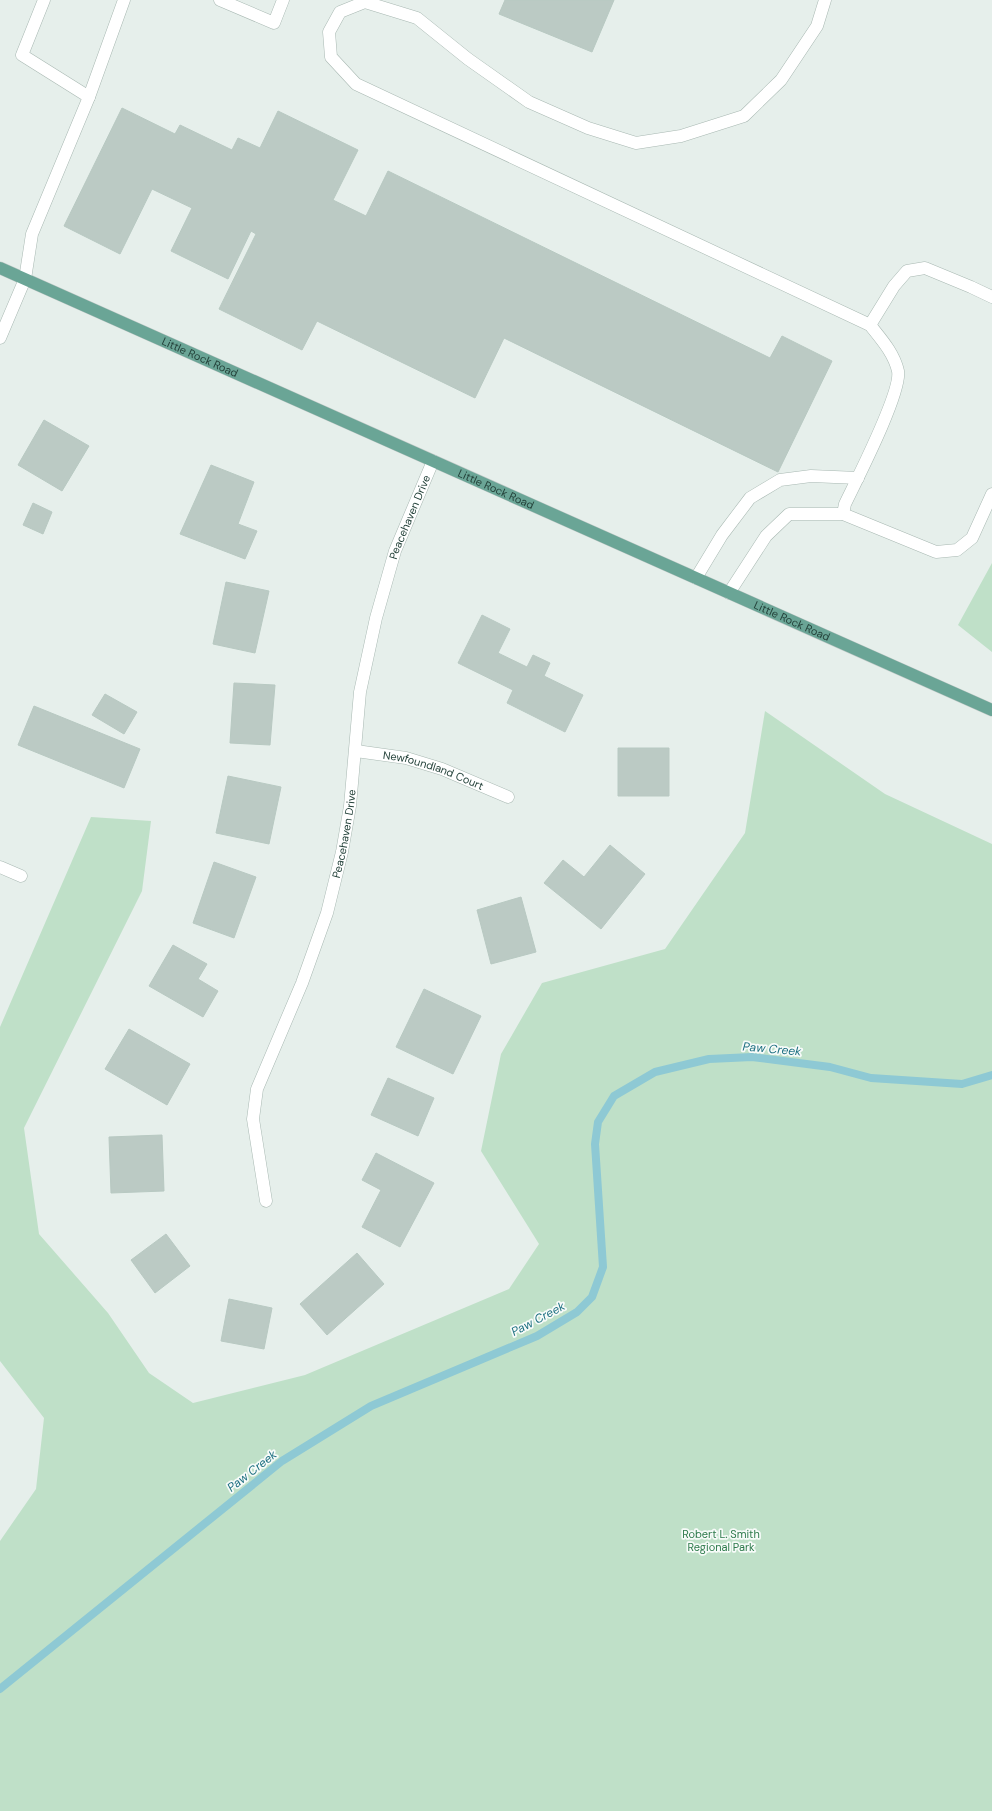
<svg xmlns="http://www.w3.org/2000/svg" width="992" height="1811" font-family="'DM Sans',sans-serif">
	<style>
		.green { fill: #bfe0c8 }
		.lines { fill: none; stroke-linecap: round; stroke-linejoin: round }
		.stream { stroke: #8ec9d4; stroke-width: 8 }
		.building { fill: #bbcac4; stroke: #b8c9c2 }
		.minor-casing { stroke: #a8b8b2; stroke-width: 13 }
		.major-casing { stroke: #c2cac8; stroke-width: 13 }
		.minor { stroke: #fff; stroke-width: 12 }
		.major { stroke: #6aa596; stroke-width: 12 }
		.labels { text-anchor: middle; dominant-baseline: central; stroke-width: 3.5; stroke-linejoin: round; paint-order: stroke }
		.street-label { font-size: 11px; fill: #24423a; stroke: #f7fbf9 }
		.park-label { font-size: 11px; fill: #2d7a4b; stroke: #f7fbf9 }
		.water-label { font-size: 12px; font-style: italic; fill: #1c6f80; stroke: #f7fbf9 }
	</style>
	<rect width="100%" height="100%" fill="#e6efeb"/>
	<!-- green -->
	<path class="green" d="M992,563V652L958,625Z
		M765,711L885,794L992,844V1811H0V1541L36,1489L44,1418L0,1361V1027L91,817L151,821L142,891L24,1128L39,1234L108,1313L149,1373L193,1403L305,1375L509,1289L539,1244L481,1151L501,1054L542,983L665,949L745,833Z"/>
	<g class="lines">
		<!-- stream -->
		<path class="stream" d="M0,1689L282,1461L371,1406L537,1336L577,1312L592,1297L603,1267L595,1144L598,1122L614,1096L655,1072L709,1059L752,1057L830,1067L871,1078L962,1084L992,1075"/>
	</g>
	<!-- building -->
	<path class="building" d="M505,0H614L592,52L499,14Z
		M122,108L175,134L180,125L232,150L238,138L260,148L278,111L358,150L333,200L366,216L388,171L770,358L782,336L832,361L778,472L504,338L475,398L317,321L302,350L219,309L256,234L251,231L228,279L171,251L192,208L152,189L120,254L64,226Z
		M44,420L89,446L62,491L18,465Z
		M211,465L254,482L238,524L257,531L245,559L180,534Z
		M33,503L52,512L43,534L23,525Z
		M226,582L269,591L255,653L213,644Z
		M482,615L510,629L498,653L527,667L533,655L550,663L544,676L583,695L565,732L507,703L513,690L458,663Z
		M234,683L275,685L270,745L230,743Z
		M105,694L137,712L124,734L92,715Z
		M34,706L140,749L124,788L18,745Z
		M618,748H669V796H618Z
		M228,776L281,787L269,844L216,833Z
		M610,845L645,874L601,929L544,883L563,860L584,877Z
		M214,862L256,877L234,938L193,923Z
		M521,897L536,952L491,964L477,910Z
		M173,945L207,964L198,979L218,991L203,1017L149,986Z
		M424,989L481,1016L453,1074L396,1047Z
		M129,1029L190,1064L167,1105L105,1069Z
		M388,1078L434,1098L418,1136L371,1115Z
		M162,1135L164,1191L111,1193L109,1137Z
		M376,1153L434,1183L400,1247L362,1227L381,1190L362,1180Z
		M166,1234L190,1266L155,1293L131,1260Z
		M357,1253L384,1284L327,1335L300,1304Z
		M229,1299L272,1308L264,1349L221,1341Z"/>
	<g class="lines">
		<defs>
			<g id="minor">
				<path d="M44,0L22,55L89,97"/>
				<path d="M220,0L274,23L283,0"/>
				<path d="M825,0L817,26L781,80L744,116L681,136L636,143L588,128L529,102L468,59L417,18L365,2L340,12L329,32L331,57L356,84L870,325C881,339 894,353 898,371C902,392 856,481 845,504L843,514"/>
				<path d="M870,325L894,286L907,271L925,268L971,287L992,297"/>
				<path d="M0,338L25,279L32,234L89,97L124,0"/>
				<path d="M696,578L722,535L750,498L780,480L811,476L858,478"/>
				<path d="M729,593L766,536L789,514H843L936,552L957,550L972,538L992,494"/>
				<path id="s1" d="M356,751L406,758L442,769L508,797"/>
				<path d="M0,867L21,876"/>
				<path id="s2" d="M266,1201L253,1119L257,1089L302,983L327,913L342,852L350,806L360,692L376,618L395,551L433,461"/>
			</g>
			<g id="major">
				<path id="s3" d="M0,268L992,710"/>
			</g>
		</defs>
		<!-- minor casing -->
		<use href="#minor" class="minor-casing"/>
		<!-- major casing -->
		<use href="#major" class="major-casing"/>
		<!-- minor -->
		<use href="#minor" class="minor"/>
		<!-- major -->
		<use href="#major" class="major"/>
	</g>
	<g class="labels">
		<!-- street labels -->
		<g class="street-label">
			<text stroke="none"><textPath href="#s3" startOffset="219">Little Rock Road</textPath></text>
			<text stroke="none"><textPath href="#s3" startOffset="543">Little Rock Road</textPath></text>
			<text stroke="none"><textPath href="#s2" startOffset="709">Peacehaven Drive</textPath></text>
			<text stroke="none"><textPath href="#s3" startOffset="867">Little Rock Road</textPath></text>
			<text stroke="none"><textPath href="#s1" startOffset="80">Newfoundland Court</textPath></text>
			<text stroke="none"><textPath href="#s2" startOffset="384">Peacehaven Drive</textPath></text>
		</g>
		<!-- park labels -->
		<g class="park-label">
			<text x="721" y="1534">Robert L. Smith<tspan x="721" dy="13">Regional Park</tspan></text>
		</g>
		<!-- water labels -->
		<g class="water-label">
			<text transform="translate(772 1049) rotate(5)">Paw Creek</text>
			<text transform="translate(538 1319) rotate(-28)">Paw Creek</text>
			<text transform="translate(252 1471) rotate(-38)">Paw Creek</text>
		</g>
	</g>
</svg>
